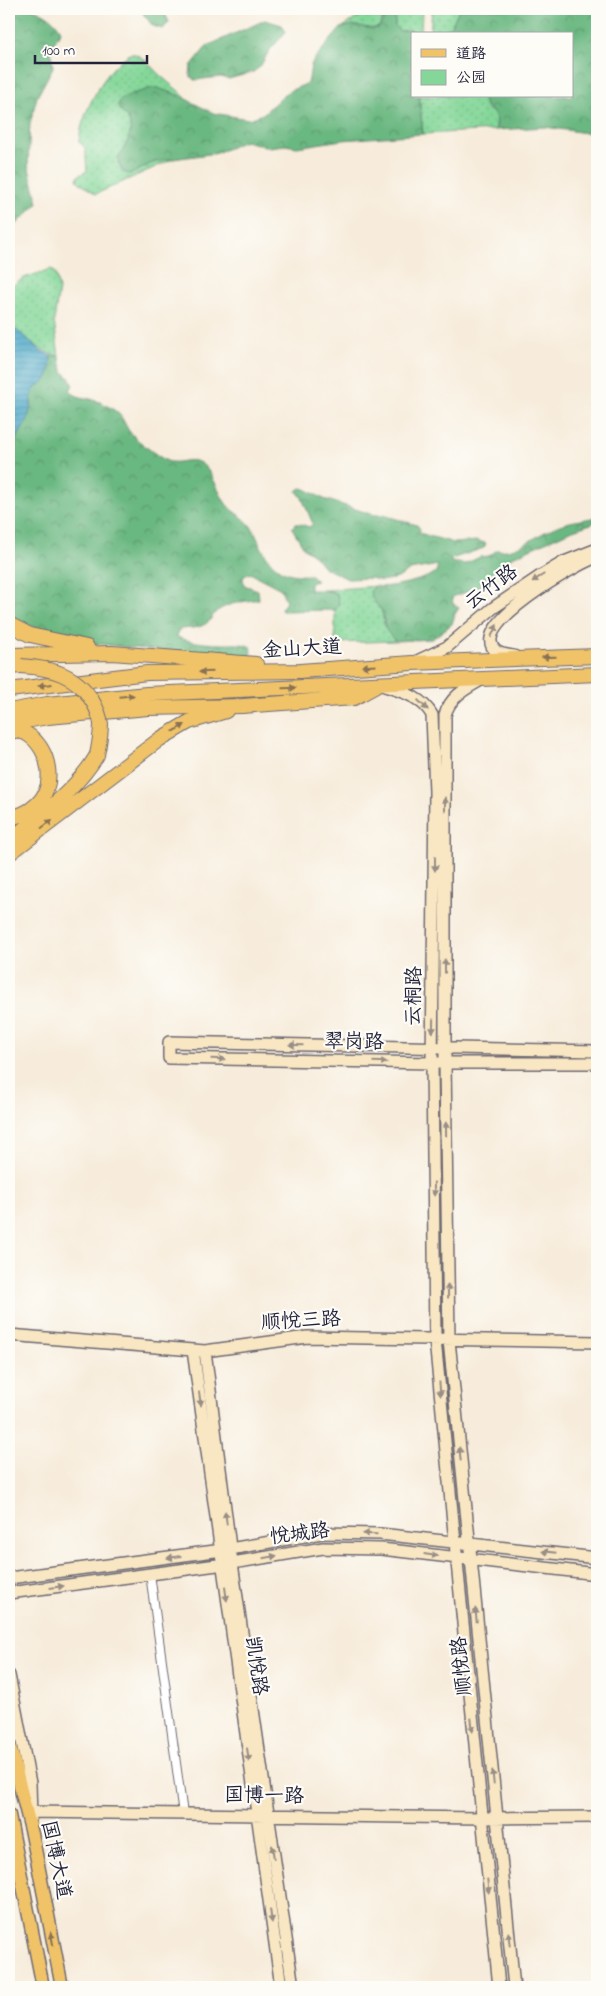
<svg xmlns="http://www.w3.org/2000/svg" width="606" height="1996" font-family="'Indie Flower','LXGW WenKai TC',sans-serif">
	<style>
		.green { fill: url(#green-dots); stroke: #537c6a }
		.forest { fill: url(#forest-crowns); stroke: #466d5e }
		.water { fill: url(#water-rules); stroke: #366482 }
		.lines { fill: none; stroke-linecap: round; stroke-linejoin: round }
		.street-casing { stroke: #6d6973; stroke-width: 10 }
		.secondary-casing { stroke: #6d6973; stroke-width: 14 }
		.primary-casing { stroke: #6d6973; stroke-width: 15 }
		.highway-casing { stroke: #6d6973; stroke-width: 16 }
		.street { stroke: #fff; stroke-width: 8 }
		.secondary { stroke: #f9e7c3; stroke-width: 11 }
		.primary { stroke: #f0c369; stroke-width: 12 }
		.highway { stroke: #f0c369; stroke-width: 14 }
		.highway-bridge-casing { stroke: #6d6973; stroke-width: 16; stroke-linecap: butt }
		.highway-bridge { stroke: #f0c369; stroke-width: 14 }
		.oneway { fill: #988e86 }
		.oneway2 { fill: #897252 }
		.labels { text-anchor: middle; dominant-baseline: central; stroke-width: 4.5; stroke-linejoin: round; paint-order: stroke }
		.street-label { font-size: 20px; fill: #22223b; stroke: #fdfcf7 }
	</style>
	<defs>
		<pattern id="green-dots" width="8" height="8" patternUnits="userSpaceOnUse" patternTransform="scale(1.25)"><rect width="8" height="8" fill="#84d799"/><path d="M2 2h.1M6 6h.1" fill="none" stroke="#72b885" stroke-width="1.8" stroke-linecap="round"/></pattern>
		<pattern id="forest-crowns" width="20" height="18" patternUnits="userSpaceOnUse" patternTransform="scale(1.25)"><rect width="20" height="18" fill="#6bb881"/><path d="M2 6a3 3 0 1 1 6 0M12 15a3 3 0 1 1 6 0" fill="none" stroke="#58956b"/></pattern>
		<pattern id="water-rules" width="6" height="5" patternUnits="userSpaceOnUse" patternTransform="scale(1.25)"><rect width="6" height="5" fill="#49a7c8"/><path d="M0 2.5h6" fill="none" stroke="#3c88a4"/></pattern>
	</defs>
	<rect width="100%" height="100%" fill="#fdfcf7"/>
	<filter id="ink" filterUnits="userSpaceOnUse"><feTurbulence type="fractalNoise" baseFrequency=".02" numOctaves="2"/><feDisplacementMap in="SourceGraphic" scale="10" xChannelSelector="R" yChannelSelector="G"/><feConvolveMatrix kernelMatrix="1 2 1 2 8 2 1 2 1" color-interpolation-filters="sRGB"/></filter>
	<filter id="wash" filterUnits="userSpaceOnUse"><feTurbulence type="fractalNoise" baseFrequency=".0096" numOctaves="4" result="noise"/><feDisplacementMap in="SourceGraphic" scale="20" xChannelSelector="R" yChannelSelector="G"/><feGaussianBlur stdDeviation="1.12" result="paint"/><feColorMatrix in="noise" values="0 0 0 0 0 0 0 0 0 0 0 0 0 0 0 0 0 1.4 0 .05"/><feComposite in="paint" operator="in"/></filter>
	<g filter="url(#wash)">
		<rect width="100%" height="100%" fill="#f7ecdb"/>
		<!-- green -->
		<path class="green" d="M371,9H422L421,34H416L411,30L400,31L395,26L394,14L382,19L379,27C367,31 353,23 341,28Z
			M432,9H459L453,23L444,34H430Z
			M132,53C146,57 151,68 162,77C171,85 181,92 189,101C161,87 150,86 121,99L118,105C120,111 123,113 127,118C135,130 127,146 119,156L121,170L125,173L131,174L151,163L166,158L173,159L96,194L80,183L77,180L78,176L87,171L85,148L79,142C80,115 107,64 132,53Z
			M419,96H486L483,99L487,109C498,113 496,121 496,130L423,134Z
			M51,269L55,272L59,289L54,321L59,356C38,354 21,328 9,330V288L24,278Z
			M376,586L373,588L374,601L382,611L384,625L395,641L335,643V610L339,603L334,592L326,590Z"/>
		<!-- forest -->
		<path class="forest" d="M9,9C16,9 26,7 33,9C44,12 57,21 61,31L53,45L51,53L53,67L37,97L30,123L28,165L38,203L9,232Z
			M139,9H163L169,22L163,29L153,26Z
			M459,9H597V132L586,133L545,127L496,130C496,127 497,124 497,121C496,111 485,109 483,99L486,96H572V34H444L453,23Z
			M387,14H395V26L400,31L411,30L416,34H412V96H419L423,134L342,140L297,147L285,145L269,147L245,141L217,153L173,159C168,158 151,163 146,166C132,173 127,181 118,162C121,149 135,136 129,121C126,115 120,112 118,105L121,99L126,96L152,88H158L178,95L213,113L248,119L255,117L263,114L287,92L306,84L309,79L311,65L315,58L341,28L353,25L373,29L379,27Z
			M265,20L282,25L286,32L269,51L260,67L253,72L229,79L221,77L194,80L190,75L191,66L207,46Z
			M51,356H59L63,372L69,377L73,384L70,391C77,398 84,397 94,400C101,402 108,406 114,410C123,416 124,423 129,431C135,439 156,455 165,460C179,468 195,450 209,472C216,482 219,494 227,505C234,513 244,517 250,525C254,530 256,536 259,542C270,567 283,577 311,575L317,581L310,583V590H326L337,594L339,603L335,610L282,611L281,609L286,602L281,589L250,573L243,577L244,585L258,590L259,599C243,602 231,602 217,611C213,614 212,618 209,621C201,629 190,628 179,629L177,637C191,643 212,644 228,644C237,644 243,643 251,647V655L242,656C171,650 71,651 9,616V458L14,443L27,421L31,406V398L34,389L47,379L50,371Z
			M301,488L305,489L324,499L374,515H383L417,525L420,529L419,533L454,543L477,541L486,543L484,548L451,559V562L465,564L480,557L489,556L497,550C518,553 536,535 555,527C568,521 583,520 597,517V522L570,531L510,558L500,572L487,579L478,588L452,597L453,604L459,608L455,614L452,624L432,639L395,641L386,630L382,611L371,597L370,591L376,586C388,589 426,580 436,572L438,565L410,570L398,578L381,581L371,578L348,579L325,568L315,556L304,548L292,528L295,524H300L309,527L313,524L302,498L297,491Z"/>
		<!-- water -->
		<path class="water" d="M13,329L18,331L41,351L51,356L50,371L47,379L34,389L31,398V406L27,421L14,443L9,458V330Z"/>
	</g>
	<g filter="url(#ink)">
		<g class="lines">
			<defs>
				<path id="street" d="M150,1574L183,1814"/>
				<path id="secondary" d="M514,656C509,655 501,655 496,651C465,627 578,563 597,557
					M415,662L447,647L493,608L539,577L564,562L597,549
					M481,680C465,689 450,697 445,715V1063L449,1340L514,1987
					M382,685C402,692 421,696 432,715L435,792L432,1063L435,1340L499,1987
					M597,1051L169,1042V1058L432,1063H597
					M9,1335L205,1351L307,1337L597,1342
					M193,1350L281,1987
					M205,1351L232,1563L293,1987
					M9,1578L230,1549L322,1533L380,1534L597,1558
					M9,1593L232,1563L323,1548L381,1549L597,1574
					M9,1675L30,1783L31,1817
					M31,1812L481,1818L597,1817"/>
				<path id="primary" d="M9,1742L32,1834L62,1987
					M9,1815L43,1987"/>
				<path id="highway" d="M9,624L30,635L87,647
					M9,655L112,653L256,664
					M9,667L21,666
					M9,690L147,673L300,671L412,663L597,656
					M9,711L47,704L147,694L597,674
					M9,724L48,717L148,708L242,706L354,698L376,686
					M9,730C14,731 23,731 27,734C50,748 57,787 36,805C28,813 19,816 9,818
					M9,841C40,815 76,791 97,755
					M9,854L160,739L189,722L226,711"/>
			</defs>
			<!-- street casing -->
			<use href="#street" class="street-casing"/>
			<!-- secondary casing -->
			<use href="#secondary" class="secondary-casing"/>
			<!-- primary casing -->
			<use href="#primary" class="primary-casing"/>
			<!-- highway casing -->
			<use href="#highway" class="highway-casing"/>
			<!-- street -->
			<use href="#street" class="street"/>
			<!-- secondary -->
			<use href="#secondary" class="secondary"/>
			<!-- primary -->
			<use href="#primary" class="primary"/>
			<!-- highway -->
			<use href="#highway" class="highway"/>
			<defs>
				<path id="highway-bridge" d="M21,666C51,668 77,674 93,702C97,709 100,717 101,724C101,735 99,745 97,755"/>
			</defs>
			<!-- highway-bridge casing -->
			<use href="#highway-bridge" class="highway-bridge-casing"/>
			<!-- highway-bridge -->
			<use href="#highway-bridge" class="highway-bridge"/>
		</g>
		<!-- one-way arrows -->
		<defs><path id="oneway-solid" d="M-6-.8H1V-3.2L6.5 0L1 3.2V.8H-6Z" transform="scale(1.25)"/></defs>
		<g class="oneway">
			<use href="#oneway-solid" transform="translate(538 578) rotate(148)"/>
			<use href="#oneway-solid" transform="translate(494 631) rotate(-64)"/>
			<use href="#oneway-solid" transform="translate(423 705) rotate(44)"/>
			<use href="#oneway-solid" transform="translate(445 804) rotate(-90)"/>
			<use href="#oneway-solid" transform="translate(435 864) rotate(90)"/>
			<use href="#oneway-solid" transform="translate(445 966) rotate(-90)"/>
			<use href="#oneway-solid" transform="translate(433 1026) rotate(91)"/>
			<use href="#oneway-solid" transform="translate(296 1045) rotate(-179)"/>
			<use href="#oneway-solid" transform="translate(218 1059) rotate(1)"/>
			<use href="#oneway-solid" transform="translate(380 1062) rotate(1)"/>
			<use href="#oneway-solid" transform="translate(446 1129) rotate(-91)"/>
			<use href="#oneway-solid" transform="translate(434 1189) rotate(89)"/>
			<use href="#oneway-solid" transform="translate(448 1291) rotate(-91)"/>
			<use href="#oneway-solid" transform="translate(440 1389) rotate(85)"/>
			<use href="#oneway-solid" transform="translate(200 1399) rotate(82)"/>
			<use href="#oneway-solid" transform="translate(460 1454) rotate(-96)"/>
			<use href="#oneway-solid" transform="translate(226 1518) rotate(-97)"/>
			<use href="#oneway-solid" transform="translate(370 1534) rotate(-179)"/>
			<use href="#oneway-solid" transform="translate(549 1552) rotate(-174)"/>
			<use href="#oneway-solid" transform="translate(431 1555) rotate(7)"/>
			<use href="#oneway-solid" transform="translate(174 1557) rotate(172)"/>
			<use href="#oneway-solid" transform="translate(270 1557) rotate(-10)"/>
			<use href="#oneway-solid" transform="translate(57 1587) rotate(-8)"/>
			<use href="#oneway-solid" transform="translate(226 1594) rotate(82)"/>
			<use href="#oneway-solid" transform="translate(476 1615) rotate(-96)"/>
			<use href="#oneway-solid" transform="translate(472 1725) rotate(84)"/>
			<use href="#oneway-solid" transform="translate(248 1755) rotate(82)"/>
			<use href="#oneway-solid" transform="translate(493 1777) rotate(-96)"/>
			<use href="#oneway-solid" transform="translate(273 1852) rotate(-98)"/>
			<use href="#oneway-solid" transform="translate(488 1886) rotate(84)"/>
			<use href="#oneway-solid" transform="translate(271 1916) rotate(82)"/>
			<use href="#oneway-solid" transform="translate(509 1939) rotate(-96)"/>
		</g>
		<g class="oneway2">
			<use href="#oneway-solid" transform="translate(549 657) rotate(178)"/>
			<use href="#oneway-solid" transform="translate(369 666) rotate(176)"/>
			<use href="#oneway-solid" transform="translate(206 672) rotate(179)"/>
			<use href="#oneway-solid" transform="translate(45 685) rotate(173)"/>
			<use href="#oneway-solid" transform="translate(289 688) rotate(-2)"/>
			<use href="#oneway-solid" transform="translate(127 696) rotate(-6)"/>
			<use href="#oneway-solid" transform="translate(179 728) rotate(-30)"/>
			<use href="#oneway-solid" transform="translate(47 824) rotate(-37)"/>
			<use href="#oneway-solid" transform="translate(52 1939) rotate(-101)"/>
		</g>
	</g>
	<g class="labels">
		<!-- street labels -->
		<g class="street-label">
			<text transform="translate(492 588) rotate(-37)">云竹路</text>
			<text transform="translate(302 650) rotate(-3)">金山大道</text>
			<text transform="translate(415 996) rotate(-89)">云桐路</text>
			<text transform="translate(354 1043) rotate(1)">翠岗路</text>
			<text transform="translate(301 1322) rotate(-3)">顺悦三路</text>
			<text transform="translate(300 1535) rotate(-7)">悦城路</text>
			<text transform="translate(255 1666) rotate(82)">凯悦路</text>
			<text transform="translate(463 1666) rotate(-96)">顺悦路</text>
			<text transform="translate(264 1797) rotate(1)">国博一路</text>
			<text transform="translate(55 1860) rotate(78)">国博大道</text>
		</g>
	</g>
	<!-- margin -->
	<rect width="606" height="1996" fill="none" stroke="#fdfcf7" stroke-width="30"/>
	<!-- legend -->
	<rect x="411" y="32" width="162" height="65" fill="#fdfcf7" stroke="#a5a5ac"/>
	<rect x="421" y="49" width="25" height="8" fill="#f0c369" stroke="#a5a5ac"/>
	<text x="456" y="58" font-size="15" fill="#22223b">道路</text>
	<rect x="421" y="70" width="25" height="15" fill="#84d799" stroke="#a5a5ac"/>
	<text x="456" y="82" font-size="15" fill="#22223b">公园</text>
	<!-- scale -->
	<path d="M35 55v8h112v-8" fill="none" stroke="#22223b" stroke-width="2.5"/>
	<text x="42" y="55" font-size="15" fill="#22223b" stroke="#fdfcf7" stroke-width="4" paint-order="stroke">100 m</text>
</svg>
